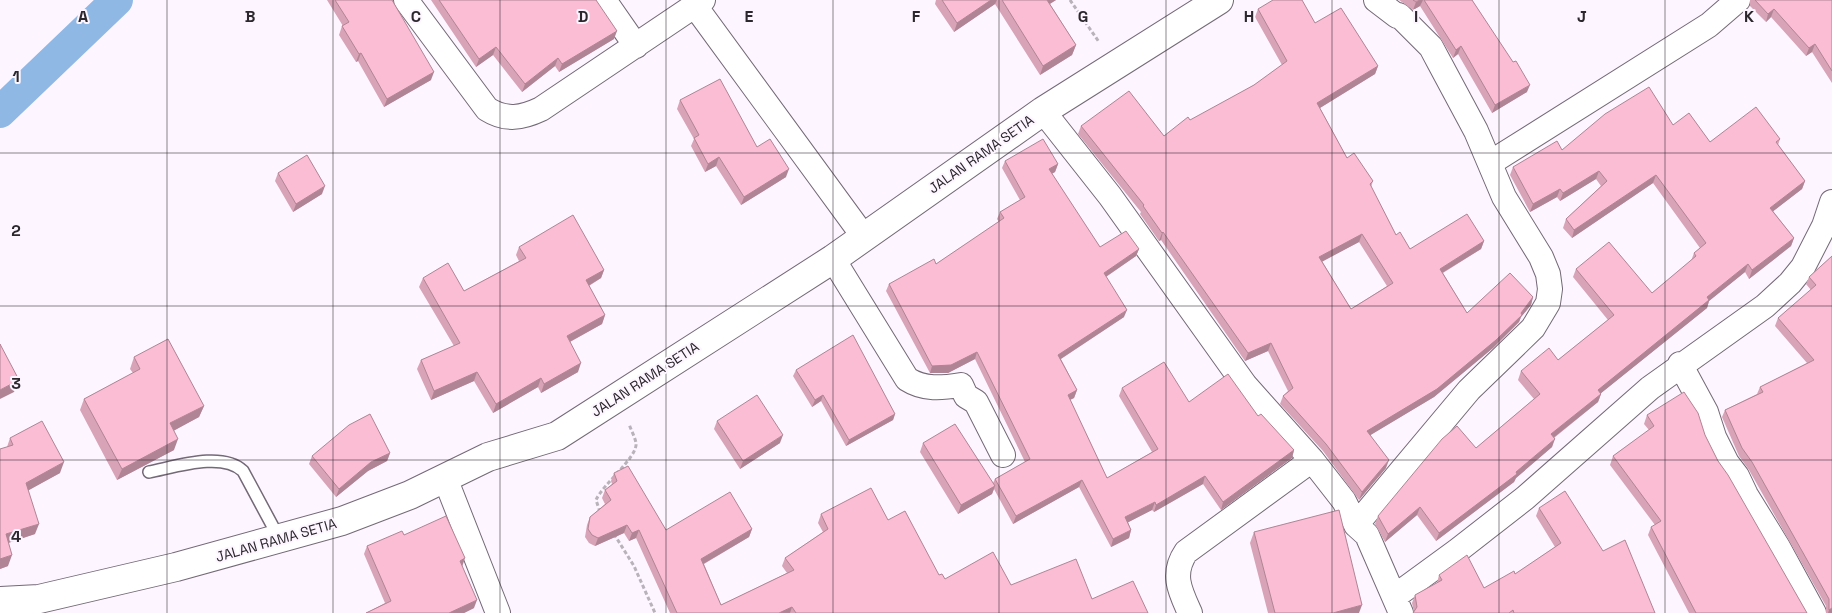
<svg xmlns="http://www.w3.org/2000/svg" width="1832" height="613" font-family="'Space Grotesk',sans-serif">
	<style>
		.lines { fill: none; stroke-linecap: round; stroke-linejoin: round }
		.canal { stroke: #8fb8e4; stroke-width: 32 }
		.service-casing { stroke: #746977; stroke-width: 14 }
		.minor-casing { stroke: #746977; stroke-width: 26 }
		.tertiary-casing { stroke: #746977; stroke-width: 30 }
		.path { stroke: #b9b2bb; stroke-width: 3; stroke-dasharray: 4 2.5; stroke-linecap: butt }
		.service { stroke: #fff; stroke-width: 11 }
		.minor { stroke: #fff; stroke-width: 24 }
		.tertiary { stroke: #fff; stroke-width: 28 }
		.wall { fill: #d8a3b6; fill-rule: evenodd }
		.shaded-wall { fill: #b08494 }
		.building { fill: #fbbdd4; stroke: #b08494; fill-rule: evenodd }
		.grid { fill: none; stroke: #2c272d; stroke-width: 1; stroke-opacity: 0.55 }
		.labels { text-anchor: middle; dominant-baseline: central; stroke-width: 4; stroke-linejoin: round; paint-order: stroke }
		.street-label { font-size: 14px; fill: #2c272d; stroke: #fdf5ff }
		.grid-label { font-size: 16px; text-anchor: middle; font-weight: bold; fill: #2c272d; stroke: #fdf5ff; stroke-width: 4; stroke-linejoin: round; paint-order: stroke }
	</style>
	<rect width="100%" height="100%" fill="#fdf5ff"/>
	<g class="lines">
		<!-- canal -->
		<path class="canal" d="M0,112L117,0"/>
		<defs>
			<path id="service" d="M149,472C175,467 222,451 243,471L279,538"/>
			<path id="minor" d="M406,0L487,109C506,121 522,118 541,109L703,0
				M604,0L636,46
				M695,6L864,237
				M1043,111L1110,196L1245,385L1312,460L1344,501L1356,525L1367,535L1401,613
				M1490,163L1709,25L1738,0
				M833,259L907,379C924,390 942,388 961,385L966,396L976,402L1003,455
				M1680,364L1706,412L1714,437L1727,463L1737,476L1746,495L1778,547L1814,613
				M445,478L498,613
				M1356,525L1469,390L1533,328L1548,303L1550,289L1548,274L1541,257L1504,197L1476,131L1439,62L1431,47L1399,15L1397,16L1376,0
				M1394,597L1457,551L1525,498L1650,388L1765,306L1790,283L1803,267L1824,226L1832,202
				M1190,613C1180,591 1171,574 1186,552L1312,460"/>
			<path id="tertiary" d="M0,601L39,599L176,567L342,521L410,495L488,457L557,436L833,259L1043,111L1219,0"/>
		</defs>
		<!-- service casing -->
		<use href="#service" class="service-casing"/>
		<!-- minor casing -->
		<use href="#minor" class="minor-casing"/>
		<!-- tertiary casing -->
		<use href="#tertiary" class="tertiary-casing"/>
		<!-- path -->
		<path class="path" d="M1070,0L1099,42
			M600,512L596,500C603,484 638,457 636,443C635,437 631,430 629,424
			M614,534L634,566L655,613"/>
		<!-- service -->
		<use href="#service" class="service"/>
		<!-- minor -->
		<use href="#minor" class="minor"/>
		<!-- tertiary -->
		<use href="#tertiary" class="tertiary"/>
	</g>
	<!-- wall -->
	<path class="wall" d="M327,0H392L431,80L384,107L358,61L356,62L339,35L342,26H343Z
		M431,0H596L614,39L559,72L555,66L522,92L493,55L476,67Z
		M936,0H1056L1050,4L1076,45L1072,55L1040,75L995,4L954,32L935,4Z
		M1399,0H1472L1527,92L1492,113L1458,54L1453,58L1420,6L1413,10Z
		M1750,0H1832V83L1812,52L1806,56L1771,17L1766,22L1750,6Z
		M1258,9L1315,23L1378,66L1375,74L1320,108L1347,158L1373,181L1371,187L1396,235L1410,249L1484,241L1481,249L1443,273L1467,313L1533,297L1531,305L1521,317L1519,322L1493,348L1434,397L1370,435L1386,468L1359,500L1323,451L1280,404L1283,396L1288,391L1268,351L1245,361L1161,240L1159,241L1140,214L1141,212L1078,134L1081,126L1164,136L1254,85L1282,65L1255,17ZM1359,242L1387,286L1351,309L1322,261Z
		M680,100L757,147L786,177L741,205L716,166L705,172L691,146L694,139L677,109Z
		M1673,125L1710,142L1780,139L1778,145L1805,181L1802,189L1773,211L1794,238L1791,246L1749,279L1745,272L1709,301L1707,308L1601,393V394L1598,402L1554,438L1552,447L1516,478L1514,482L1436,541L1417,515L1385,542L1375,524L1378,516L1476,448L1534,399L1518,380L1521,371L1558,360L1608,320L1573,277L1576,269L1652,293L1691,261L1694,253L1700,248L1653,183L1572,238L1563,228L1566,219L1601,186L1596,179L1560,201L1557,197L1530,212L1510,175L1513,167L1562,150Z
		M1005,161L1058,164L1055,172L1051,174L1100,247L1139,249L1136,256L1106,277L1124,317L1061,359L1077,390L1074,398L1070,400L1107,478L1152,452L1119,396L1122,388L1258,416L1294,450L1292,458L1221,510L1203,484L1154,512L1152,510L1128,522L1131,530L1129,538L1111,547L1079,487L1013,524L994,489L992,494L958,514L920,452L923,443L993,483L995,479L1025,462L975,359L948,373H930L886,291L889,284L936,264L999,222L997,219L1000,212L1020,200L1002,168Z
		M278,173L322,194L293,212L275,181Z
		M519,247L604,270L601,278L589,286L605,315L602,324L570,342L578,372L541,393L538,387L493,413L474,381L431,400L417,369L421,360L454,346L419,287L423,278L464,291L519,261L516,255Z
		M1832,256V613H1826V606L1749,470L1739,456L1722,417L1725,410L1757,394L1760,387L1807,363L1775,326L1778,318L1811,290L1806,284L1809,277Z
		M134,357L204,406L199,417L174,430V450L117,480L80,410L84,399L133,373L130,369Z
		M796,370L895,414L893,420L846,446L821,401L812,407L793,376Z
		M1647,415L1705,435L1718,461L1807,613H1689L1648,535L1651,527L1655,525L1610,465L1613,456L1649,430L1644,424Z
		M717,421L780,443L740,469L714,429Z
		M10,438L60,473L28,490L35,534L8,543V566L0,569V449L7,447Z
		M390,453L387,461L368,471L336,497L309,464L312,456Z
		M614,473L666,530L752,529L749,537L704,564L721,605L787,573L782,566L785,558L823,532L818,523L821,514L888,520L939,575L945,579L1011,585L1092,599L1148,613H670L636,538L629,541L624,533L595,546L589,543L585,537L587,525L590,517L605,504L602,498L605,490L612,484L611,481Z
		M1539,508L1603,551L1655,613H1413L1414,612L1412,603L1415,595L1437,583L1439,575L1484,588L1515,574L1555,547L1536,516Z
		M1254,532L1359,613H1268L1250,543Z
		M404,535L462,567L474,608L464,613H366L385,603L364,554L367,546Z"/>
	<!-- shaded-wall -->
	<path class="shaded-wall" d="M991,0H997L995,4L954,32L957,23Z
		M1046,0H1056L1043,8Z
		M1420,0H1423L1420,6L1413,10L1416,2Z
		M1774,9L1771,17L1766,22L1768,14Z
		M617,31L614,39L559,72L562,64Z
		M1815,44L1812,52L1806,56L1809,48Z
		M1076,45L1072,55L1040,75L1043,66Z
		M1461,46L1458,54L1453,58L1456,50Z
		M496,47L493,55L476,67L479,59Z
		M361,53L358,61L356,62L359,54Z
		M558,58L555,66L522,92L525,84Z
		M1378,66L1375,74L1315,111L1317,103Z
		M434,72L431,80L384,107L387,99Z
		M1530,85L1527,92L1492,113L1495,105Z
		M719,157L716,166L705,172L708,164Z
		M1058,164L1055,172L1046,177L1049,169Z
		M789,169L786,177L741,205L744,197Z
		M1599,171L1596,179L1560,201L1563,193Z
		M1656,175L1653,183L1572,238L1574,230Z
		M1805,181L1802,189L1767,216L1770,208Z
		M325,186L322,194L293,212L296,204Z
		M1560,189L1557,197L1530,212L1533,204Z
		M1163,232L1161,240L1159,241L1162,233Z
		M1362,234L1359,242L1316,265L1319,257Z
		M1794,238L1791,246L1749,279L1752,270Z
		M1484,241L1481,249L1437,276L1440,269Z
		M1139,249L1136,256L1101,280L1104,273Z
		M1748,264L1745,272L1709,301L1707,308L1595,398L1598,390L1707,297Z
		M604,270L601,278L583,289L586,280Z
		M1533,297L1531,305L1521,317L1519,322L1493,348L1434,397L1364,439L1367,431L1521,313Z
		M1127,310L1124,317L1056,362L1058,355Z
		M605,315L602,324L564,345L567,336Z
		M1271,343L1268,351L1245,361L1248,353Z
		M977,352L975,359L948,373H930L932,366Z
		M581,363L578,372L541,393L544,384Z
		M477,372L474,381L431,400L434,391Z
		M541,378L538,387L493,413L496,404Z
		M19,380L14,392L0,399V390Z
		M1077,390L1074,398L1065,402L1068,395Z
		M1601,394L1598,402L1548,442L1551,434Z
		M823,395L821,401L812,407L815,400Z
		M204,406L199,417L166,435L170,423Z
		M895,414L893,420L846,446L849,440Z
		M783,435L780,443L740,469L743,461Z
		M178,439L174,450L117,480L122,469Z
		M1555,439L1552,447L1516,478L1514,482L1436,541L1439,533L1516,472Z
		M1294,450L1292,458L1221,510L1223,502Z
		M390,453L387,461L368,471L336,497L339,489L371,462Z
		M1389,460L1386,468L1359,500L1362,492Z
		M64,462L60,473L22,494L26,483Z
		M1205,476L1203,484L1154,512L1156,505Z
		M1082,480L1079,487L1013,524L1016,516Z
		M995,486L992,494L958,514L961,505Z
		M1155,502L1152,510L1123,525L1125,517Z
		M1420,507L1417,515L1385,542L1388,534Z
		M39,524L35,534L2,545L6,534Z
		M627,525L624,533L595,546L598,538Z
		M752,529L749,537L698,567L701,559Z
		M639,530L636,538L629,541L632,533Z
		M1131,530L1129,538L1111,547L1113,539Z
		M12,555L8,566L0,569V559Z
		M465,558L462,567L460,561Z
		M477,600L474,608L464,613H449Z
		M1362,605L1359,613H1333Z
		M792,607L790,613H779Z
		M1832,608V613H1828L1829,610Z"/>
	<!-- building -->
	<path class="building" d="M335,0H392L434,72L387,99L361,53L359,54L342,26L349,22Z
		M439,0H596L617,31L562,64L558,58L525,84L496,47L479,59Z
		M942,0H991L957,23Z
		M1002,0H1047L1076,45L1043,66Z
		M1273,0H1302L1315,23L1341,8L1378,66L1317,103L1347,158L1354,153L1373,181L1370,184L1396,235L1400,232L1410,249L1467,214L1484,241L1440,269L1467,313L1510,273L1533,297L1521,313L1522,315L1496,340L1437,389L1367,431L1389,460L1362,492L1326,444L1283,396L1293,388L1271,343L1248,353L1163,232L1162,233L1143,206L1144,205L1081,126L1129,91L1164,136L1188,117L1190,120L1254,85L1287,61L1258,9ZM1362,234L1393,283L1351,309L1319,257Z
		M1413,0H1420L1416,2Z
		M1424,0H1472L1513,62L1516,61L1530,85L1495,105L1461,46L1456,50Z
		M1755,0H1832V71L1815,44L1809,48L1774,9L1768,14Z
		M720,79L757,147L770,139L789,169L744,197L719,157L708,164L694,138L699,135L680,100Z
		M1649,87L1673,125L1689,113L1710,142L1756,107L1780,139L1776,142L1805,181L1770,208L1794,238L1752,270L1748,264L1707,297L1709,300L1598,390L1601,394L1551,434L1555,439L1516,472L1517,474L1439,533L1420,507L1388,534L1378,516L1442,439L1457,426L1476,448L1540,394L1521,371L1549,348L1558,360L1614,315L1576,269L1609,242L1652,293L1696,256L1694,253L1706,243L1656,175L1574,230L1566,219L1607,181L1599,171L1563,193L1560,189L1533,204L1513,167L1557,141L1562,150L1605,114Z
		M1043,139L1058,164L1049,169L1100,247L1126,231L1139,249L1104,273L1127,310L1058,355L1077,390L1068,395L1107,478L1158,449L1122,388L1164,362L1189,402L1228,374L1258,416L1261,414L1294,450L1223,502L1205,476L1156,505L1155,502L1125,517L1131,530L1113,539L1082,480L1016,516L995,479L1030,459L977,352L951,365L932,366L889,284L934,259L936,264L1004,218L1000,212L1025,197L1005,161Z
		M307,155L325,186L296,204L278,173Z
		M573,215L604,270L586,280L605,315L567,336L581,363L544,384L541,378L496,404L477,372L434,391L421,360L460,343L423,278L448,263L464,291L526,258L519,247Z
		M1832,256V608L1829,610V599L1752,462L1742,448L1725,410L1763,392L1760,387L1814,360L1778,318L1816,285L1809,277Z
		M853,335L895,414L849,440L823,395L815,400L796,370Z
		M168,339L204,406L170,423L178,439L122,469L84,399L140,369L134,357Z
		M0,344L19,380L0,390Z
		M1684,392L1698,413L1705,435L1718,461L1728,475L1807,613H1696L1651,527L1661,521L1613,456L1654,426L1647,415Z
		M757,395L783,435L743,461L717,421Z
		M370,414L390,453L371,462L339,489L312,456L349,425Z
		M42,421L64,462L26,483L39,524L6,534L12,555L0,559V449L13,445L10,438Z
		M955,424L995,486L961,505L923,443Z
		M628,466L666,530L730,492L752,529L701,559L721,605L794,570L785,558L828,529L821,514L871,488L888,520L905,511L939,575L942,574L945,579L993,552L1011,585L1076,559L1092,599L1133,581L1148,613H796L792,607L779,613H677L639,530L632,533L627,525L598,538L592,535L588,529L590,517L611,500L605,490L617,481L614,473Z
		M1565,491L1603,551L1625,540L1655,613H1514L1513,610L1509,613H1413L1417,607L1415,595L1442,580L1439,575L1467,555L1484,588L1514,571L1515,574L1561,543L1539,508Z
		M1339,510L1362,605L1333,613H1275L1254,532Z
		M446,516L465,558L460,561L477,600L449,613H366L391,601L367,546L402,531L404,535Z"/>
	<!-- grid -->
	<path class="grid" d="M167,0V613M333,0V613M500,0V613M666,0V613M833,0V613M999,0V613M1166,0V613M1332,0V613M1499,0V613M1665,0V613M0,153H1832M0,306H1832M0,460H1832"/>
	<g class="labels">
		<!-- street labels -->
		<g class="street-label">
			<text transform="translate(981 154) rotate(-35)">JALAN RAMA SETIA</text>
			<text transform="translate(645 379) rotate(-33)">JALAN RAMA SETIA</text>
			<text transform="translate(276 540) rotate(-16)">JALAN RAMA SETIA</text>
		</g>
	</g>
	<g class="grid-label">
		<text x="83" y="22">A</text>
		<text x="250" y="22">B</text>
		<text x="416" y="22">C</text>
		<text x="583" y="22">D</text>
		<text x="749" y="22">E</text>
		<text x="916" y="22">F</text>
		<text x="1083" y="22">G</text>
		<text x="1249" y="22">H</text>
		<text x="1416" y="22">I</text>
		<text x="1582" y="22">J</text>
		<text x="1749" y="22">K</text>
		<text x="16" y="82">1</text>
		<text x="16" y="236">2</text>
		<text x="16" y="389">3</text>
		<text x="16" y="542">4</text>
	</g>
</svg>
